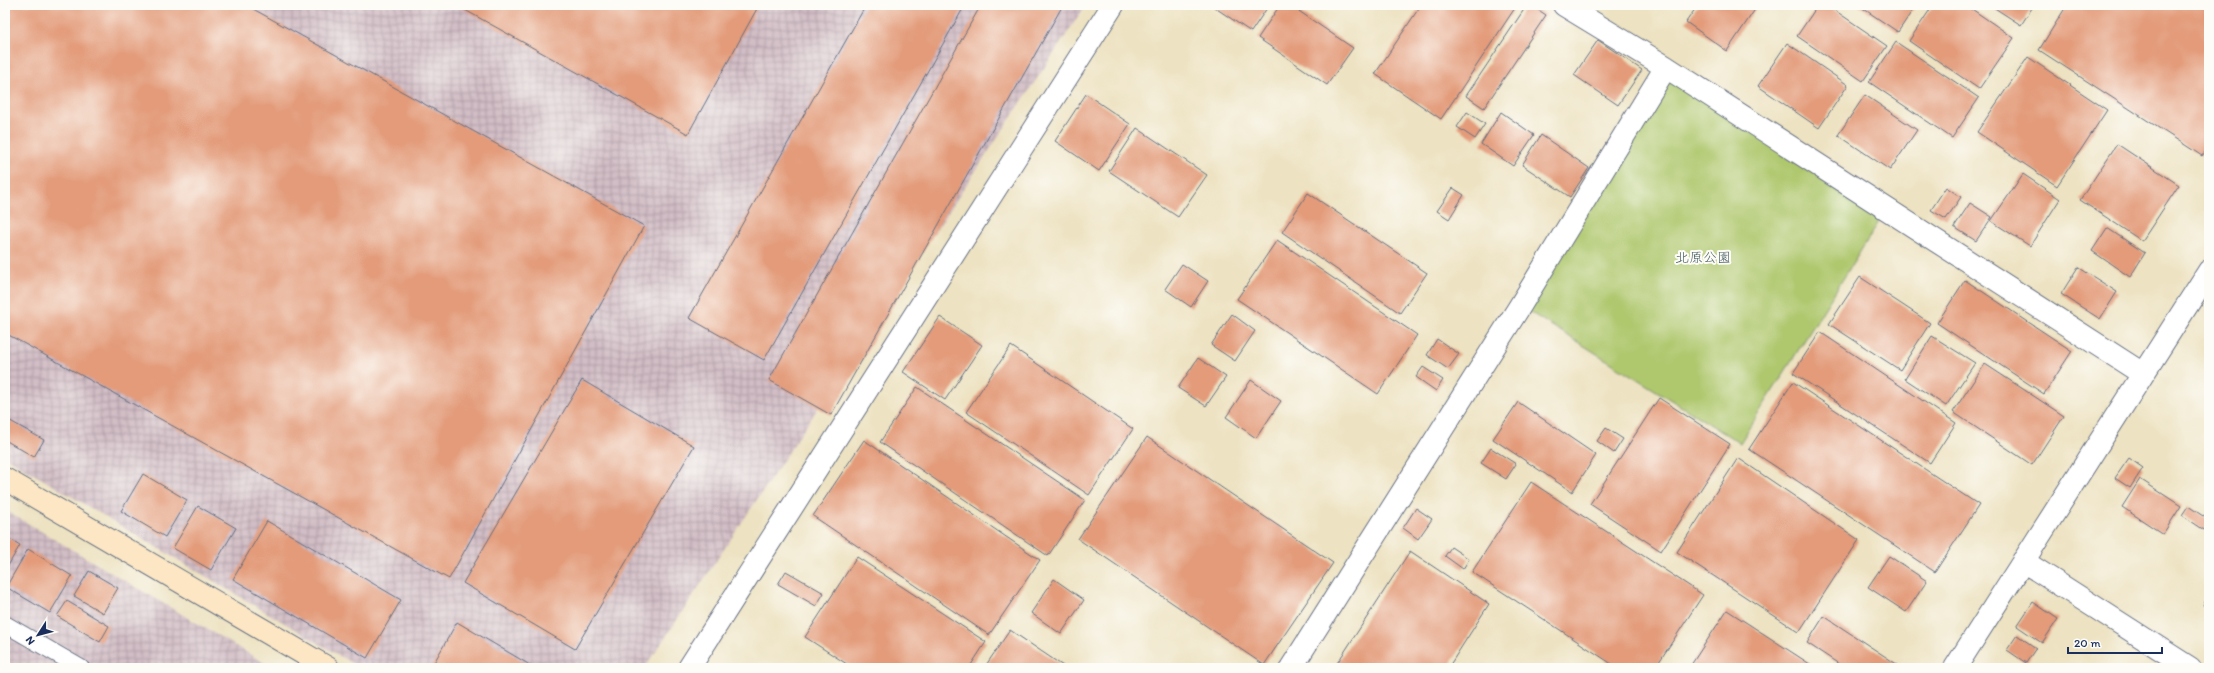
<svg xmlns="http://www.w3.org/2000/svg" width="2214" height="673" font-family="Itim,'Klee One',sans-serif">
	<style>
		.industrial { fill: url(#industrial-grid) }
		.park { fill: #afc76d; stroke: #657b66 }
		.building { fill: #e39b7a }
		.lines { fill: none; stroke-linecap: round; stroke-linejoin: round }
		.lane-casing { stroke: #646e81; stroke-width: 18 }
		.street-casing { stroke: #646e81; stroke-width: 24 }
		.secondary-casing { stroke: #646e81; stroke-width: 24 }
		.lane { stroke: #fff; stroke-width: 16 }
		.street { stroke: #fff; stroke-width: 22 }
		.secondary { stroke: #fce6c4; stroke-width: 22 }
		.labels { text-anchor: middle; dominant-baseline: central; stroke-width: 4; stroke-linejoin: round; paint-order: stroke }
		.park-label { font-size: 14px; fill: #475d62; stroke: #fdfcf7 }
	</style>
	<defs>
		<pattern id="industrial-grid" width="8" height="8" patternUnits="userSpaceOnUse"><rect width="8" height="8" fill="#d2bdc5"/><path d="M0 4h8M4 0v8" fill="none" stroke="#aa9aa3"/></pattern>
	</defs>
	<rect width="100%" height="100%" fill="#fdfcf7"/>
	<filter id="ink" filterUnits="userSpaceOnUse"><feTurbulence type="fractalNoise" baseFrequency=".025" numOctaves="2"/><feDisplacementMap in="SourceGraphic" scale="8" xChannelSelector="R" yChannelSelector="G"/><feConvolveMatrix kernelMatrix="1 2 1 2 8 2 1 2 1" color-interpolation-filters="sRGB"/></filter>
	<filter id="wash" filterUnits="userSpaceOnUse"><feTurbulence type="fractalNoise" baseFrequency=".012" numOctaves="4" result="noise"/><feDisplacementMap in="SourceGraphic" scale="16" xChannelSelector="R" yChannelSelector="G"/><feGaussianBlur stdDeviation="0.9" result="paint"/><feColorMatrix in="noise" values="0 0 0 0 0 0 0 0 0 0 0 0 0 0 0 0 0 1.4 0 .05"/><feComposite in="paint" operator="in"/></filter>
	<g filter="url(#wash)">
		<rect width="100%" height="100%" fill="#ede2c1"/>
		<!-- industrial -->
		<path class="industrial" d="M5,5H1086L645,668H360L5,457Z
			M5,510L273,668H5Z"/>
		<!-- park -->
		<path class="park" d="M1666,67L1887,209L1740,443L1520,306Z"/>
		<g id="blocks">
			<!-- building -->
			<path class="building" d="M5,5H246L644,226L449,579L5,333Z
				M456,5H759L688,134Z
				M866,5H965L764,360L689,318Z
				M981,5H1063L831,415L769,380Z
				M1211,5H1269L1251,32Z
				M1280,5H1290L1353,48L1327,85L1258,38Z
				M1421,5H1517L1441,119L1375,74Z
				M1527,5H1531L1546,15L1484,108L1466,96Z
				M1698,5H1758L1727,51L1686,22Z
				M1818,5H1827L1887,46L1863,81L1797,36Z
				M1858,5H1916L1898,32Z
				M1933,5H1966L2014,38L1979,89L1909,41Z
				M1990,5H2034L2021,25Z
				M2067,5H2209V145L2202,156L2039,50Z
				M1598,40L1642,70L1618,105L1574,75Z
				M1896,42L1979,98L1952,138L1869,82Z
				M1787,43L1848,85L1819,128L1758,86Z
				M2028,57L2107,110L2057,186L1977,132Z
				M1086,94L1130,124L1099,171L1055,141Z
				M1865,95L1917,130L1890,170L1838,135Z
				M1467,112L1485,124L1475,139L1457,127Z
				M1501,112L1534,135L1513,166L1481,144Z
				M1137,128L1207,175L1178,217L1109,171Z
				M1541,135L1589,168L1570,197L1522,165Z
				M2117,144L2179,185L2142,241L2080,200Z
				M2023,174L2060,199L2030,246L1991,221Z
				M1946,187L1961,197L1946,219L1931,210Z
				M1453,188L1464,195L1449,219L1437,211Z
				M1308,193L1427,273L1400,313L1282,232Z
				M1970,203L1992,217L1976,241L1954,227Z
				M2107,228L2145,253L2130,277L2092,251Z
				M1277,240L1417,335L1378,394L1237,299Z
				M1182,264L1208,281L1191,307L1165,289Z
				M2078,267L2117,292L2100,319L2061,294Z
				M1860,277L1930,323L1900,370L1829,324Z
				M1965,280L2072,351L2044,394L1937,323Z
				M1232,314L1255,331L1235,361L1211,345Z
				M940,317L982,345L945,400L903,372Z
				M1820,332L1956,423L1930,463L1793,373Z
				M1932,336L1975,363L1946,406L1905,379Z
				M1437,339L1459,354L1448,369L1427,355Z
				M1011,346L1133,429L1089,495L966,412Z
				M1198,358L1226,377L1206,406L1178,388Z
				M1985,364L2064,416L2032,465L1953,412Z
				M1423,367L1443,380L1436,391L1416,377Z
				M582,380L694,446L575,649L463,583Z
				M1251,380L1281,401L1256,438L1226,417Z
				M1793,382L1979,505L1935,572L1749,449Z
				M917,387L1085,500L1048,556L880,442Z
				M1659,398L1730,444L1661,551L1590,504Z
				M1518,402L1596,455L1572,492L1493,439Z
				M5,418L44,440L34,457L5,440Z
				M1606,428L1623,439L1614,453L1597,441Z
				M1147,437L1333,563L1264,665L1078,539Z
				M864,440L1040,560L989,635L813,516Z
				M1491,448L1516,464L1506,479L1481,463Z
				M1738,458L1859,540L1799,632L1677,552Z
				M2129,458L2143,468L2130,488L2115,478Z
				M143,474L187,500L165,537L121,511Z
				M2140,479L2181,506L2163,534L2122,507Z
				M1531,482L1703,595L1655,668H1618L1472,572Z
				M198,506L236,528L211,570L173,548Z
				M2188,506L2209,520L2204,530L2182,515Z
				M1416,508L1432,519L1418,539L1403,528Z
				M267,521L401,600L367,658L233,579Z
				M5,536L20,545L5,571Z
				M1451,547L1469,559L1463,569L1445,556Z
				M28,549L72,576L50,613L6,587Z
				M1410,551L1489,604L1448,668H1334Z
				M1889,556L1927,581L1906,612L1868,587Z
				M857,557L986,642L969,668H853L805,637Z
				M89,571L118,588L103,613L74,596Z
				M786,571L824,593L816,606L778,584Z
				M1054,579L1084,600L1061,634L1031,613Z
				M2209,595V609L2203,605Z
				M67,601L109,626L100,642L57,616Z
				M2033,602L2058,619L2042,643L2017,626Z
				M1727,610L1816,668H1689Z
				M1824,616L1898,665L1895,668H1845L1807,643Z
				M457,622L535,668H431Z
				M1010,630L1066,668H984Z
				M2017,635L2036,648L2026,663L2007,650Z"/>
		</g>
	</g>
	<g filter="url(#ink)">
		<use href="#blocks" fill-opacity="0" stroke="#646e81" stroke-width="1"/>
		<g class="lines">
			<defs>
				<path id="lane" d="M5,624L81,668"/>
				<path id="street" d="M1564,5L1666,67L2143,374
					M2023,561L2190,668
					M689,668L1113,5
					M1291,668L1520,306L1666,67
					M1955,668L2209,271"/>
				<path id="secondary" d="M5,479L328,668"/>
			</defs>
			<!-- lane casing -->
			<use href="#lane" class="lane-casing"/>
			<!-- street casing -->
			<use href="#street" class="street-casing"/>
			<!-- secondary casing -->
			<use href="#secondary" class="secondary-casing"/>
			<!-- lane -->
			<use href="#lane" class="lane"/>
			<!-- street -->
			<use href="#street" class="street"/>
			<!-- secondary -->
			<use href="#secondary" class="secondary"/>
		</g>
	</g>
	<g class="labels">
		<!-- park labels -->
		<g class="park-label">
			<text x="1703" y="257">北原公園</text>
		</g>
	</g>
	<!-- margin -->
	<rect width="2214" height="673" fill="none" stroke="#fdfcf7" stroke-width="20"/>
	<!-- north arrow -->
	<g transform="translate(38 635) rotate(234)" stroke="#fdfcf7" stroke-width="3" paint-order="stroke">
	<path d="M0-3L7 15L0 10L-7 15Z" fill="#1b2f5e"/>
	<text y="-6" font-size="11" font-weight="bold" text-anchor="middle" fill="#1b2f5e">N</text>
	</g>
	<!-- scale -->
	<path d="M2068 647v6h94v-6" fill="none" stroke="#1b2f5e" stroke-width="2"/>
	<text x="2074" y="647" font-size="12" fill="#1b2f5e" stroke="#fdfcf7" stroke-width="3" paint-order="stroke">20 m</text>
</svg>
